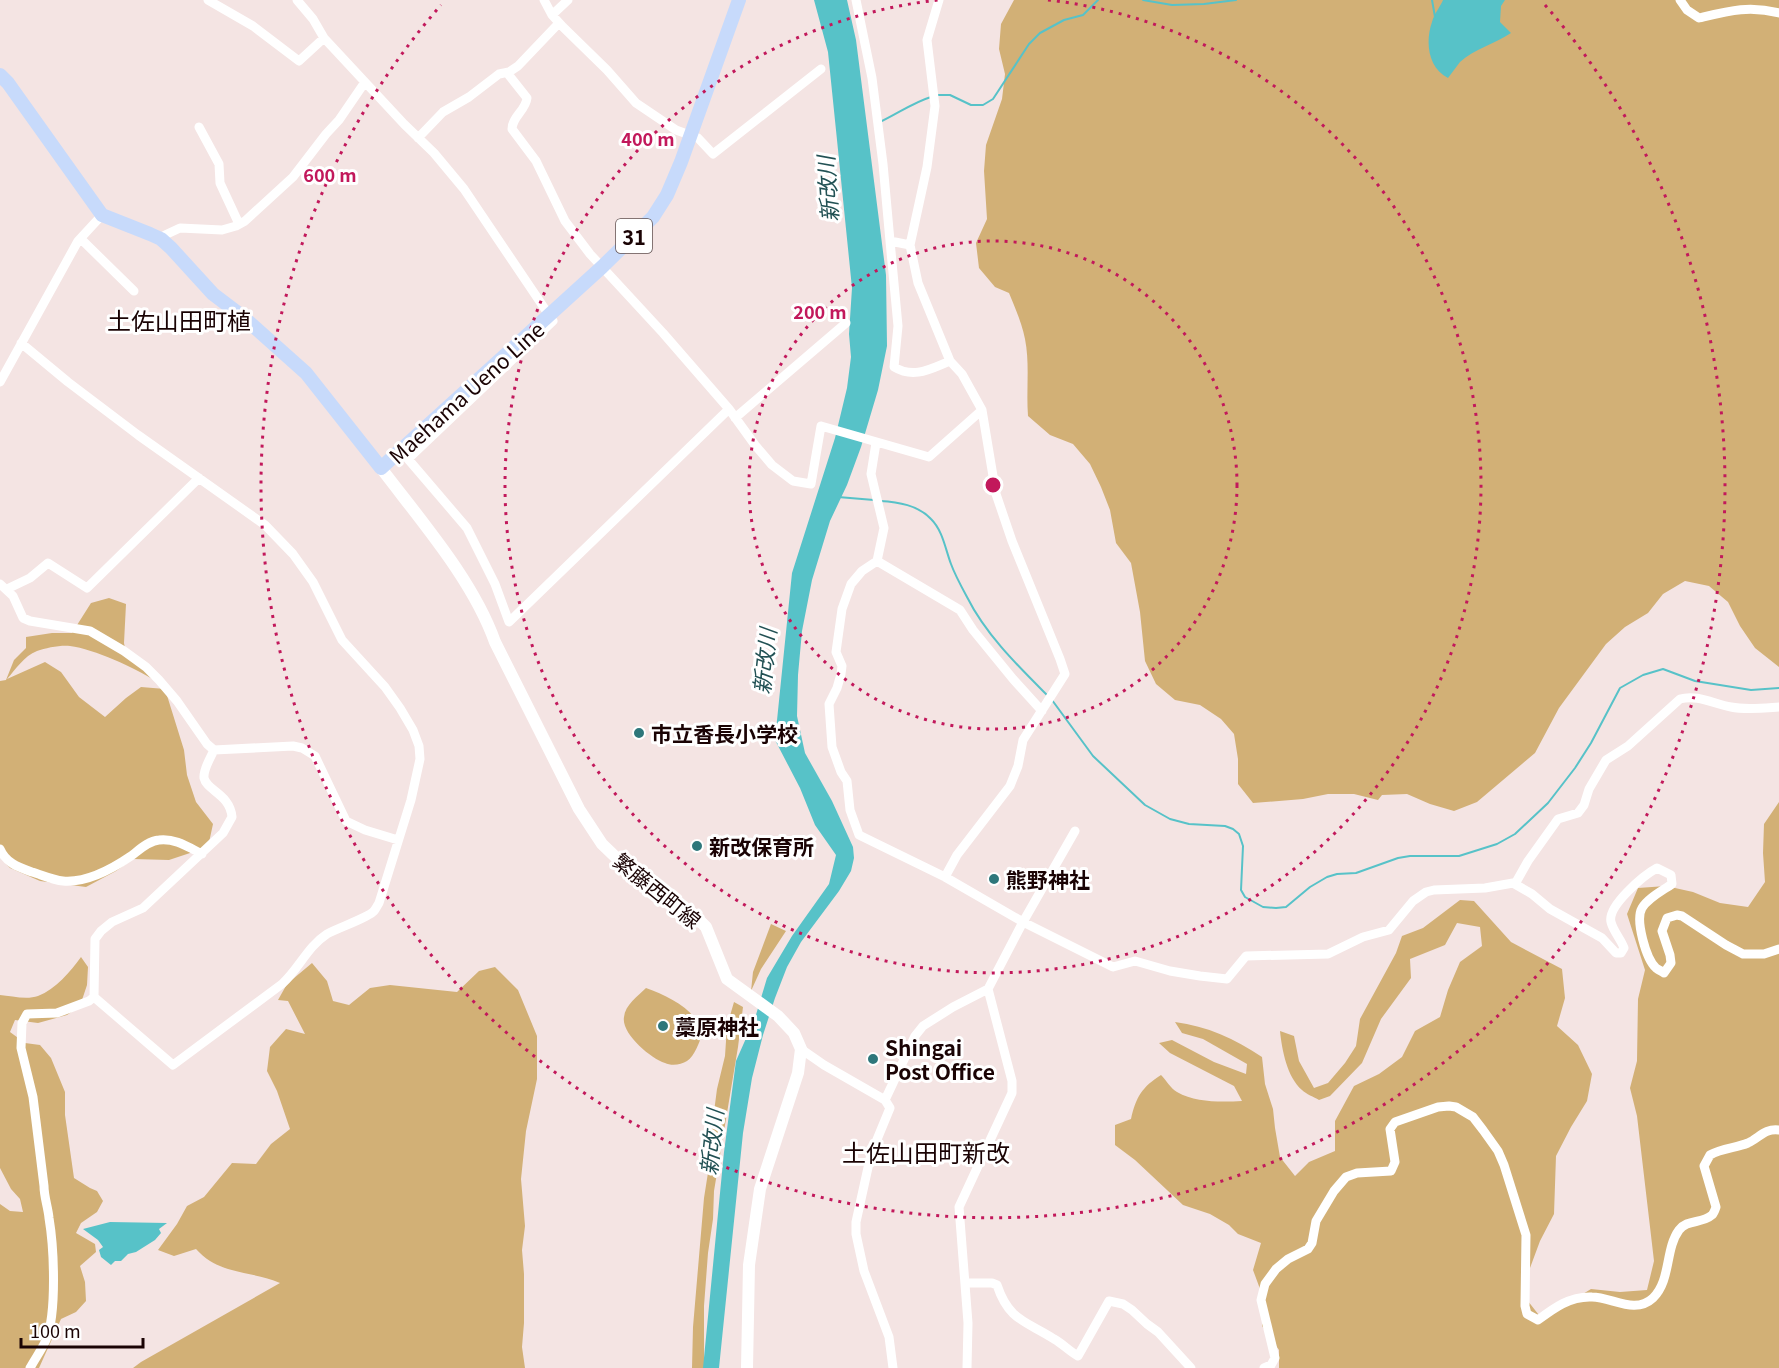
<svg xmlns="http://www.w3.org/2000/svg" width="1779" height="1368" font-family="Georgia,'Noto Sans JP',serif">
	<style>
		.green { fill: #d2b076 }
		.water { fill: #57c2c8 }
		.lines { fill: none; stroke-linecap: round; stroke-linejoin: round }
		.stream { stroke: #57c2c8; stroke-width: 2 }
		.minor { stroke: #fff; stroke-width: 9 }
		.secondary { stroke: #fff; stroke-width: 12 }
		.primary { stroke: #c7dafb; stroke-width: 14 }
		.ring { fill: none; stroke: #c2185b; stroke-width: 3; stroke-dasharray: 3 6 }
		.poi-dot { fill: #2e777b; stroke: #fff; stroke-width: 2 }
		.labels { text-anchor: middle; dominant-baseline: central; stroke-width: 6; stroke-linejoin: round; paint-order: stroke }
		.shield { fill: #fff; stroke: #5f4f4f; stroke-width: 1.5 }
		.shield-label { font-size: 20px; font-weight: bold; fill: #1a0304 }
		.street-label { font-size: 21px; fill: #1a0304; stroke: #fff }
		.poi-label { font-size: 21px; font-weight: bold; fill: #1a0304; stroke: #fff; text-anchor: start }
		.water-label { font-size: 22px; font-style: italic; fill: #225154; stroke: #fff }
		.quarter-label { font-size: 24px; fill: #1a0304; stroke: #fff }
		.centre { fill: #c2185b; stroke: #fff; stroke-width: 3 }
		.ring-label { font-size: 18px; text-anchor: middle; font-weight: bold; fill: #c2185b; stroke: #fff; stroke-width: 6; stroke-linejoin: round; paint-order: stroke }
	</style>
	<rect width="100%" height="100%" fill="#f4e4e3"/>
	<!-- green -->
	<path class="green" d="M1014,0H1779V667L1755,648L1740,626L1728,602L1709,586L1685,581L1663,594L1648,613L1625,627L1606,644L1559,708L1535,753L1477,802L1454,811L1430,804L1407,794L1382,795L1378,800L1354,794H1328L1303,799L1253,803L1238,784V759L1234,734L1221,719L1200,705L1175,700L1156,684L1145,661L1140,612L1131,563L1116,543L1110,510L1101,487L1090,464L1073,444L1050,435L1028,416C1026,390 1030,364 1025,339C1022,323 1015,308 1009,293L995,287L979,268L976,243L987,219L984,171L986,145L1002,99L1005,74L999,49L1001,24Z
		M109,598L126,604L124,643L126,653L156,681C135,668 94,649 70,646C60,645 46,648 37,651C24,656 16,669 7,679L45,662L61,672L79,697L105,717L126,698L141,687L165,689L184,750L187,775L196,802L213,824L208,847L169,860L133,859L116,871L86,887L40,881L10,868L0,857V681L6,680L14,660L26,648V637L52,633H72L91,603Z
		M1779,802V1368H1279V1350L1262,1326L1263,1297L1253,1270L1261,1243L1238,1234L1229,1225L1210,1214L1183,1205L1135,1160L1115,1145V1125L1131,1119C1136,1097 1142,1087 1161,1075C1166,1080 1171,1089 1177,1092C1196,1103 1222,1102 1242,1101L1234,1086L1170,1053L1159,1043L1172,1040L1214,1062L1246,1074L1247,1064L1203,1039L1182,1033L1175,1022C1207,1026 1235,1039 1262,1057L1265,1084L1273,1109L1275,1128L1280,1157L1295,1176L1309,1162L1335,1151V1121L1354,1086L1379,1074L1402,1057L1415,1031L1440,1017L1448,990L1460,962L1482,946L1480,927L1457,923L1445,945L1410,959L1411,978L1381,1019L1362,1063L1330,1096L1319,1100C1314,1097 1306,1094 1302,1090C1287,1077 1282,1050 1280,1031L1294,1036L1299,1061L1314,1088L1328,1083L1345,1063L1356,1046L1360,1019L1396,953L1402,936L1423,928L1460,900L1474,901L1511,942L1562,969L1565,998L1557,1026L1578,1045L1592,1074L1587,1101L1571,1127L1556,1156L1554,1214L1540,1241L1530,1268L1524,1296L1542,1319L1591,1289L1620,1292L1647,1290L1654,1261L1637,1116L1630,1088L1637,1061L1638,999L1645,970L1627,914L1638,888L1666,886L1693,892L1720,903L1748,907L1765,882L1763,853L1764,824Z
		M771,924L786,931L761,969L751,991L753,972Z
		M81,957L88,967L87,985L80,1006L67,1015L38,1023L15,1020L10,1032L25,1043L40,1045L51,1058L65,1092V1115L74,1178L90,1188L97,1191L103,1201L97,1212L81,1223L76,1233L95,1244L96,1252L80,1266L85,1282L86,1301L76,1312L61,1319L39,1368H0V1204L10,1211L23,1212L20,1199L11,1189L0,1168V995C11,996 27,1000 38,996C56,989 70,972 81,957Z
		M312,963L327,981L333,1001L349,1005L370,988L390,985L457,992L479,971L495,967L518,990L537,1036V1079L526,1131L521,1179L525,1226L522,1250L524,1274V1323L522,1347L525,1368H133L141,1362L280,1283C258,1273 231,1274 210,1261C205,1258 200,1253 196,1249L174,1256L158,1250L177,1224L187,1206L204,1197L232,1163L256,1164L271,1144L290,1129L277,1091L267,1071L270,1047L286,1029L305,1034L288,1001L278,1000L287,984Z
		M646,988C669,996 696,1010 703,1033C699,1042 695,1056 687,1061C681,1065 671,1066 665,1063C650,1058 621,1033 624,1017C625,1005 638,996 646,988Z
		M734,1002L743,1007L738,1047L714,1191L713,1219L708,1253L704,1306V1368H692L693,1327L704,1198L710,1160L712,1127L717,1089L725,1056L727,1026Z"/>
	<!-- water -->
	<path class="water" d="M814,0H847L856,40L886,275L887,346L878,390L861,447L847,485L830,521L812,580L802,631L798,675L797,716L805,753L832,801L853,847L854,858L851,871L839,891L801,942L787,967L775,998L763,1035L752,1078L743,1133L719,1368H703L724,1152L736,1061L755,1018L767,978L792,936L829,884L836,855L815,825L800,788L775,740L792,573L835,438L847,388L851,357L849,334L852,288L837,140L828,52Z
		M1443,0H1505L1501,6L1500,22L1511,33C1495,44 1474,49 1460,62C1456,67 1452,73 1448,78C1428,68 1425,42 1432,22C1434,14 1440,7 1443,0Z
		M110,1222L167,1223L159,1229L161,1233L155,1240L136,1252L128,1254L121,1261H115L111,1265L101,1257L99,1250L103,1247L98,1240L83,1229Z"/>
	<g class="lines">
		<!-- stream -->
		<path class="stream" d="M1143,0L1172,5L1204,4L1236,0
			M1432,0L1435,17
			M937,95H950L971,105H983L993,99L1029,44L1040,33L1064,20L1083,15L1098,0
			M880,122C897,114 914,102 931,97
			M838,497L874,500
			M880,501C898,502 918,505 931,519C943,531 945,548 951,564C955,575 961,586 967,597C986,635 1018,666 1048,696
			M1052,700L1093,756L1145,805L1170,819L1189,824L1225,826L1233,829L1239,834L1243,846L1241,890L1245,897L1263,907L1276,908L1286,907L1310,887L1327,877L1337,874L1356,873L1398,858L1410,856H1459L1497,844L1515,834L1548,803L1575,768L1591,743L1620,688L1643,675L1663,669L1695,681L1751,690L1779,688"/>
		<!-- minor -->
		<path class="minor" d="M208,0L253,26L299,61L324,38L404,124L434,153L464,189L553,321L408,459L467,528L495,584L509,622L729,409
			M297,0L313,19L324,38
			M544,0L552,15L563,27L607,70L636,103L676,130L698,138L713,154L821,69
			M856,0L872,78L883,164L890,241L910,245
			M939,0L927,40L935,106L927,167L910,245L918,283L950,361L962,374L982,410L996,494L1012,541L1060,659L1065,674L1023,740L1018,766L1010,786L957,855L945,877
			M1680,0L1687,10L1699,18C1728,11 1749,5 1779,13
			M552,15L568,0
			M559,23L518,66L509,72L508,74L527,98C526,110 512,117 512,129L536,161L565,221L590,254L663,333L729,409L755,445L772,465L793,481L811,484L821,426L929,457L982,410
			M199,127L219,164L220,183L239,224
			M418,138L443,112L469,97L499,74L509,72
			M81,239L134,291
			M161,239L165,235L180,228L222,230L236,226L245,221L293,177L326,134L339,120L365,82
			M890,241L898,326L894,367C914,379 930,369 950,361
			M21,343L68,382L138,435L265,525L293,554L313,582L342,640L385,687L400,708L413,730L419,746L420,759L411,800L379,903C377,906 376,909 374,911C368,918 337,928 327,934C307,947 299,969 282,984L173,1065L94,997
			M0,382L78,241L102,215
			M735,418L846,323
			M876,443L871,474L884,528L877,561L862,571L851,584L842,609L836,652L842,666L841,674L837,688L829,704L832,747L841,772L847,781L850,810L859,835L945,877L1023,922L1113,967L1135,961L1170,971L1200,976L1227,979L1246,956L1328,954L1363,937L1389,930L1413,901L1426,892L1434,890L1485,888L1513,883L1532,894L1550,909L1602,938L1616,953H1621L1624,948C1621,939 1613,931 1611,922C1607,906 1644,875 1657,868L1671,875L1672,884C1662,891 1648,898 1642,908C1635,920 1646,959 1656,968C1657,969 1663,972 1664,973L1671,963L1670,955L1662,931L1667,918L1677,915L1682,916L1726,945L1743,954H1764L1779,949
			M877,561L960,610L973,630L1013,679L1042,711
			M0,584L13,596L23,618L30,621L90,631L124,651L146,667L159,680L177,701L207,744L214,750L293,746L302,748L315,756L346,821L365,830L398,840
			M7,589L30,578L48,563L87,588L199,478
			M0,849C6,863 18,867 32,872C42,875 53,880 63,881C87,883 112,869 131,856C139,850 148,841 159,840C175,838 188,847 202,854
			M1515,884L1528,861L1558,819L1578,813L1584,805L1589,789L1606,760L1628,746L1680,699C1697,694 1714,704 1731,707C1746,710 1764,708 1779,707
			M94,997L95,939L101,931L112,922L143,908L223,833L232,817C230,794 207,791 204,778C203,769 211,757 214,750
			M801,1049L824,1065L885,1100L890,1108L871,1154L856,1222V1234L864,1271L889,1337L893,1368
			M885,1100L915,1036L923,1026L953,1007L988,989L1023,922L1075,831
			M965,1283H992L997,1285C1009,1321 1026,1321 1054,1339C1063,1344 1069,1351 1078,1356L1109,1301L1123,1304L1132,1310L1147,1324L1158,1332L1191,1368
			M30,1368C35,1359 42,1349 46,1340C57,1313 54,1248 49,1218C48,1207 44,1197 44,1186L33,1097L21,1048L22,1023L27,1014L57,1013L89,1001L94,997
			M967,1368L968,1323L959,1207L1012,1093V1081L988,989
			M1264,1368L1271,1365L1275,1358L1261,1300L1265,1284L1276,1269L1288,1259L1308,1249L1312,1243L1316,1221L1334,1191L1346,1177L1357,1173L1391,1171L1395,1162L1390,1129L1395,1122L1438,1107L1449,1106L1456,1107L1473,1117L1483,1130L1498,1151L1504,1165L1526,1235L1525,1306L1527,1314L1538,1320C1554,1308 1570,1296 1592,1297C1612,1297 1635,1315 1653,1298C1671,1281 1665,1249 1679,1230C1687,1219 1702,1224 1712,1215C1714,1213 1715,1210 1716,1207L1704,1166L1710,1155C1722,1148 1736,1148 1748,1143C1759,1138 1765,1128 1779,1130"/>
		<!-- secondary -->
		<path class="secondary" d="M381,468C421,521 473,580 495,642L579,809L602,844L627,868L694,915L706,927L727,979L778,1016L794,1033L801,1049L798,1073L760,1189L749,1265L747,1368"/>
		<!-- primary -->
		<path class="primary" d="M0,75L8,83L102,215L150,234L161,239L171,248L213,294L242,316L306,373L381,468L602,267L653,217L667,195L681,162L739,0"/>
	</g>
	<!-- distance rings -->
	<g class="ring">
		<circle cx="993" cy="485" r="244"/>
		<path d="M1048 0A488 488 0 1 1 938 0"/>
		<path d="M1545 5A732 732 0 1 1 441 5"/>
	</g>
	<!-- markers -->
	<g class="poi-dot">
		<circle cx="639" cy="733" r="6"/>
		<circle cx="697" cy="846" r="6"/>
		<circle cx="994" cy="879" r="6"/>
		<circle cx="663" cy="1026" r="6"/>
		<circle cx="873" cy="1059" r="6"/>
	</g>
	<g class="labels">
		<!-- shield labels -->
		<rect class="shield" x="616" y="219" width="36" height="34" rx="4.5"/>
		<g class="shield-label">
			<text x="634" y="236">31</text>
		</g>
		<!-- street labels -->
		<g class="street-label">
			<text transform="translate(466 392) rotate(-42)">Maehama Ueno Line</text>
			<text transform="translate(658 890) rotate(39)">繁藤西町線</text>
		</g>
		<!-- poi labels -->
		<g class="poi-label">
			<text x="651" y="733">市立香長小学校</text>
			<text x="709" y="846">新改保育所</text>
			<text x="1006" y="879">熊野神社</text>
			<text x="675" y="1026">藁原神社</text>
			<text x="885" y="1047">Shingai<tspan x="885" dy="24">Post Office</tspan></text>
		</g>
		<!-- water labels -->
		<g class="water-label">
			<text transform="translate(826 189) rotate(-94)">新改川</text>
			<text transform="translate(763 661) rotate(-84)">新改川</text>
			<text transform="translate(710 1142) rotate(-84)">新改川</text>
		</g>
		<!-- quarter labels -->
		<g class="quarter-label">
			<text x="179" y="319">土佐山田町植</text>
			<text x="926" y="1151">土佐山田町新改</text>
		</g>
	</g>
	<circle cx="993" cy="485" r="9" class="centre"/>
	<g class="ring-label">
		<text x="648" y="146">400 m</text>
		<text x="330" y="182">600 m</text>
		<text x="820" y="319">200 m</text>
	</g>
	<!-- scale -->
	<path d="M21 1338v9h122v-9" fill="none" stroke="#1a0304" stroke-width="3"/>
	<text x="30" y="1338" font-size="18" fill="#1a0304" stroke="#ffffff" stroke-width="4.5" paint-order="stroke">100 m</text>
</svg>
